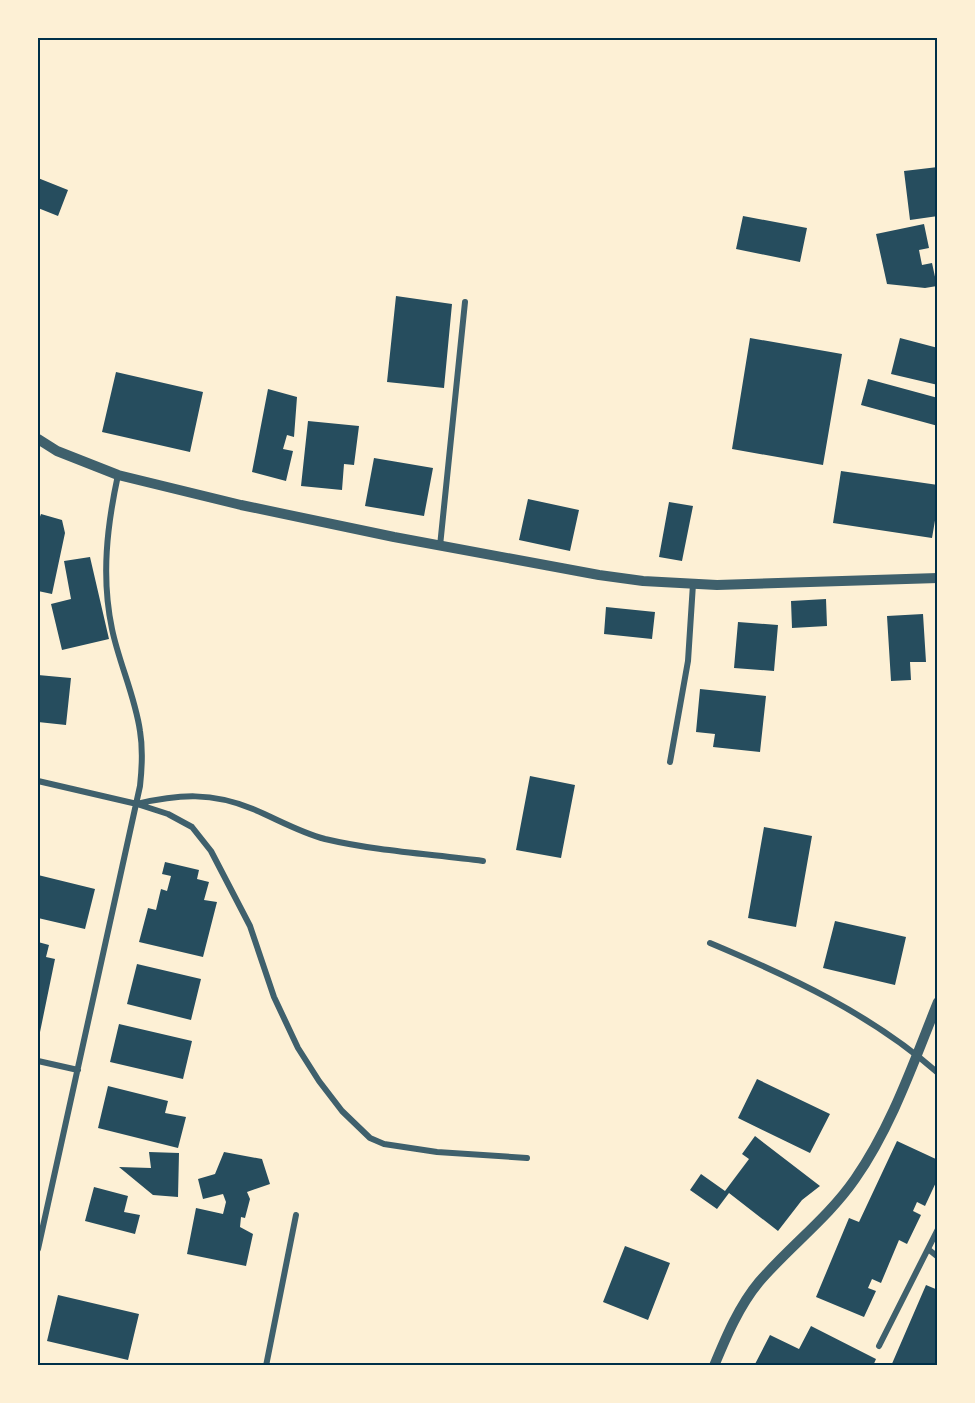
<svg xmlns="http://www.w3.org/2000/svg" width="975" height="1403" font-family="'Sofia Sans Condensed',sans-serif">
	<style>
		.building { fill: #264d5e }
		.lines { fill: none; stroke-linecap: round; stroke-linejoin: round }
		.minor { stroke: #3f606c; stroke-width: 6 }
		.tertiary { stroke: #3f606c; stroke-width: 10 }
		.neatline { fill: none; stroke: #003049; stroke-width: 2 }
	</style>
	<rect width="100%" height="100%" fill="#fdf0d5"/>
	<!-- building -->
	<path class="building" d="M938,167V216L910,220L904,171Z
		M38,178L68,190L58,216L38,208Z
		M743,216L807,228L800,262L736,249Z
		M924,224L929,248L919,250L922,265L932,263L937,286L925,288L887,284L876,234Z
		M396,296L452,304L444,388L387,382Z
		M750,338L842,354L823,465L732,449Z
		M900,338L938,348V385L891,374Z
		M116,372L203,392L190,452L102,432Z
		M868,379L938,398V426L861,405Z
		M268,389L297,397L294,437L287,435L283,449L293,451L286,481L252,472Z
		M308,421L359,426L354,465L344,464L342,490L301,486Z
		M374,458L433,468L424,516L365,506Z
		M841,471L938,485V503L932,538L833,523Z
		M528,499L579,510L570,551L519,540Z
		M669,502L693,506L682,561L659,557Z
		M41,514L62,520L65,533L52,594L38,591V522Z
		M90,557L109,639L62,650L51,604L71,599L64,561Z
		M826,599L827,626L792,628L791,601Z
		M606,607L655,612L652,639L604,634Z
		M923,614L926,662H910L911,680L891,681L887,616Z
		M738,622L778,625L774,671L734,668Z
		M38,675L71,678L66,725L38,722Z
		M700,689L766,696L760,752L713,747L715,734L696,732Z
		M530,776L575,785L561,858L516,850Z
		M764,827L812,836L796,927L748,918Z
		M165,862L199,870L197,879L209,882L204,900L217,902L203,957L139,942L148,908L156,910L161,889L167,891L171,876L162,874Z
		M38,875L95,889L85,929L38,918Z
		M835,921L906,937L895,985L823,968Z
		M38,942L49,945L46,957L55,959L39,1037Z
		M137,964L201,979L191,1020L127,1004Z
		M119,1024L192,1041L183,1079L110,1062Z
		M757,1079L830,1114L810,1153L738,1118Z
		M108,1086L168,1101L165,1113L186,1117L178,1148L98,1128Z
		M755,1136L820,1186L802,1200L778,1231L729,1193L717,1209L690,1190L701,1174L725,1191L749,1159L742,1154Z
		M897,1141L938,1160V1178L925,1206L917,1202L913,1211L921,1215L907,1244L899,1240L881,1283L872,1279L868,1288L876,1291L864,1317L816,1297L849,1218L859,1222Z
		M149,1152L179,1153L178,1197L153,1195L119,1167L151,1168Z
		M224,1152L262,1159L270,1184L247,1192L250,1199L245,1218L241,1217L240,1227L253,1234L246,1266L187,1254L196,1208L223,1214L226,1202L223,1194L203,1199L198,1179L215,1174Z
		M94,1187L128,1196L124,1212L140,1215L135,1234L85,1221Z
		M625,1246L670,1263L648,1320L603,1302Z
		M926,1285L938,1290V1366H891Z
		M58,1295L139,1314L128,1360L47,1341Z
		M811,1326L876,1359L873,1366H754L770,1335L799,1349Z"/>
	<g class="lines">
		<!-- minor -->
		<path class="minor" d="M440,546L465,302
			M670,762L688,661L693,584
			M38,781L137,804L168,814L192,827L211,851L250,926L274,997L298,1048L319,1081L342,1111L370,1138L384,1144L437,1152L527,1158
			M137,804C179,794 212,792 253,809C277,819 299,832 325,839C376,851 430,854 483,861
			M710,943C791,977 871,1014 938,1073
			M38,1061L78,1070
			M38,1249L140,786C142,768 143,749 140,731C135,696 119,663 112,629C101,577 107,526 118,475
			M928,1249L938,1257
			M879,1346L938,1229
			M266,1366L296,1215"/>
		<!-- tertiary -->
		<path class="tertiary" d="M38,439L57,451L118,475L241,505L394,537L599,575L643,581L717,585L938,578
			M714,1366C726,1337 739,1306 759,1282C790,1246 828,1218 855,1179C892,1126 914,1061 938,1002"/>
	</g>
	<!-- border -->
	<rect width="975" height="1403" fill="none" stroke="#fdf0d5" stroke-width="78"/>
	<rect x="39" y="39" width="897" height="1325" class="neatline"/>
</svg>
